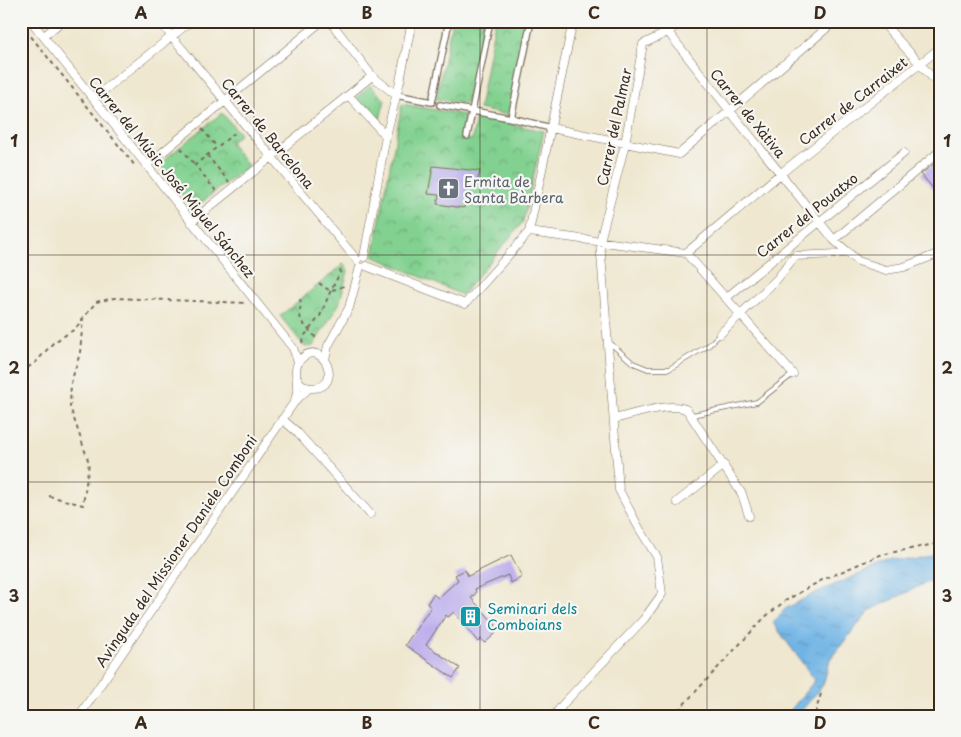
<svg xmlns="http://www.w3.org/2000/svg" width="961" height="737" font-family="'Playpen Sans',sans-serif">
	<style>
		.park { fill: url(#park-crowns); stroke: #5e7e57 }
		.water { fill: url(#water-ripples); stroke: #556f82 }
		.building { fill: #b9aaec }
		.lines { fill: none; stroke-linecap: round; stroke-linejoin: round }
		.service-casing { stroke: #7a6c5c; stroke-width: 5.5 }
		.pedestrian-casing { stroke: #7a6c5c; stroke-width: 8 }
		.minor-casing { stroke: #7a6c5c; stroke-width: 9 }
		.path { stroke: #7a6c5c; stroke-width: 2; stroke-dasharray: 4 4; stroke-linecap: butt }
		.service { stroke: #fff; stroke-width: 4 }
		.pedestrian { stroke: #fff; stroke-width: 5.5 }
		.minor { stroke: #fff; stroke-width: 8 }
		.grid { fill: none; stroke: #3b2a1e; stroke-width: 1; stroke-opacity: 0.55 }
		.labels { text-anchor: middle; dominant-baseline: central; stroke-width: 4.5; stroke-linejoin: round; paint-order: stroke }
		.street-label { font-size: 14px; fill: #3b2a1e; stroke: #f6f6f2 }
		.worship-label { font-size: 14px; fill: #5b616d; stroke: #f6f6f2; text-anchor: start }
		.culture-label { font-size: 14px; fill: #0d838f; stroke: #f6f6f2; text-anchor: start }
		.neatline { fill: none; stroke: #3b2a1e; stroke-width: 2 }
		.grid-label { font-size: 16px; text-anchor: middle; font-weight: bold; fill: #3b2a1e }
	</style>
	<defs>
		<pattern id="park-crowns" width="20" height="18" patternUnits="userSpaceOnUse" patternTransform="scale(1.25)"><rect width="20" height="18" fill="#82d190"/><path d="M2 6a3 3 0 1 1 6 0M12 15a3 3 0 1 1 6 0" fill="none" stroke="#6caa75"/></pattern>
		<pattern id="water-ripples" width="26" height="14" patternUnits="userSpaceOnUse" patternTransform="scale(1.25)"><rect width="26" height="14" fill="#6fb4e5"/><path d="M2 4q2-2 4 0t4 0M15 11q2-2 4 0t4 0" fill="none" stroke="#5c93b9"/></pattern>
	</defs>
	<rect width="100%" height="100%" fill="#f6f6f2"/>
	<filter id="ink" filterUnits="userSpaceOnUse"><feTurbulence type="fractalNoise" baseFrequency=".02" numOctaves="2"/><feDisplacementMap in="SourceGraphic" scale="10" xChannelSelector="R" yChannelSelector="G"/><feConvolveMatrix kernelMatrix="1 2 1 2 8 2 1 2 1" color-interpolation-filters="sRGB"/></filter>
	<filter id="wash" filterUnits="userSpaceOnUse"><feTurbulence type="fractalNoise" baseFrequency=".0096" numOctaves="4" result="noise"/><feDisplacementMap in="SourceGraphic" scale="20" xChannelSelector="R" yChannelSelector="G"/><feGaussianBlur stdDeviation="1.12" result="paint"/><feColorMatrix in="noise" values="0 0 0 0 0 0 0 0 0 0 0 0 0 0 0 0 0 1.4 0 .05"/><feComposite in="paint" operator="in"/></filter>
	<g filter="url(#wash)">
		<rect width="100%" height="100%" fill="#efe7cf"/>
		<!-- park -->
		<path class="park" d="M452,21H484L466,104L436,99Z
			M495,21H526L508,115L479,109Z
			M370,85L385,100L380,119L373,118L356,98Z
			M402,104L465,115L462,139L472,140L476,117L544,131L523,222L462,295L373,256Z
			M222,113L240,134L230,143L248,166L193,209L159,164Z
			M344,264L348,271L339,304L313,346L305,347L280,316Z"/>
		<!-- water -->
		<path class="water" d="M940,551V580L934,579L869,611L830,659L823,685L797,716H786L815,680L773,623L785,609L813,594L890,561Z"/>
		<g id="blocks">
			<!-- building -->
			<path class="building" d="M940,159V197L921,174Z
				M433,166L480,171L477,182L469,183L464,208L437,204L439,195L428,194Z
				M511,555L522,577L511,583L508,575L475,589L476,593L471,598L496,625L492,628L496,633L485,643L481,639L478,642L454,612L448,617L446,615L426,645L460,668L453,678L405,645L431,607L427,604L433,594L438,598L458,580L455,575L465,570L468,576Z"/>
		</g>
	</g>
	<g filter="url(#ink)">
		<use href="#blocks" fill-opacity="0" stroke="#7a6c5c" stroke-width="1"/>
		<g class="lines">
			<defs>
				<path id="service" d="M610,343L633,363L648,369H669L709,345L720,334
					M692,415L757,402L793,374"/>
				<path id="pedestrian" d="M531,21L511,118L551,128
					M396,95L432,102L449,21
					M440,105L511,118
					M467,136L490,21"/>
				<path id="minor" d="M31,21L293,348L298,362
					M159,21L357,260
					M330,21L372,76L396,95
					M657,21L668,32L730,111L834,240L858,261L886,270L904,267L940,253
					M881,21L940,86
					M44,36L62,21
					M349,96L386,136
					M94,98L191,21
					M551,128L679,154L835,21
					M147,165L322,21
					M191,222L372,76
					M529,232L686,253L793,374
					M834,240L940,151
					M686,253L780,174L940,48
					M364,257L386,136L400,81L412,21
					M366,266L465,304L529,232L573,21
					M726,298L904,153
					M720,334L777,279L795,256L837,254L848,252
					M325,359L328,346L349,308L360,267
					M295,401C296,396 298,391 297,386C297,376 293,367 301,359C323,336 345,389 312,388C305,388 300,384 297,378
					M282,419L296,431L370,514
					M614,419C631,415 672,401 687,410L742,494L749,516
					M677,502L724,465
					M79,716L295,401L309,388
					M554,716L564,703L644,619L662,594L657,557L639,528L619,490L600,241L625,144L643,44L668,32L682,21"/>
			</defs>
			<!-- service casing -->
			<use href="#service" class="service-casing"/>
			<!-- pedestrian casing -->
			<use href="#pedestrian" class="pedestrian-casing"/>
			<!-- minor casing -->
			<use href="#minor" class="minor-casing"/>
			<!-- path -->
			<path class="path" d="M21,24L136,167
				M202,129L217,147
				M181,148L195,165
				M207,155L229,182
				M216,191L195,165L237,131
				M319,283L330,291L344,286
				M300,299C302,305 299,310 300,316C303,327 312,331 317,340
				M302,343L305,335L320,316L331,290L340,273L341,265
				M21,372L36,362L53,343L75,329L96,302L114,298L247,303
				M49,496L83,505L89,463L70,407L71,383L80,353L83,318
				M821,694L816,710L819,716H835
				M673,716L765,617L785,601L820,581L880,555L940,543"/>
			<!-- service -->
			<use href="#service" class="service"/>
			<!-- pedestrian -->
			<use href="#pedestrian" class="pedestrian"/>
			<!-- minor -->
			<use href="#minor" class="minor"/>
		</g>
	</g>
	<!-- grid -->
	<path class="grid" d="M254,21V716M480,21V716M707,21V716M21,255H940M21,482H940"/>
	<!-- icons -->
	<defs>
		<symbol id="church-square" viewBox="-11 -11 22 22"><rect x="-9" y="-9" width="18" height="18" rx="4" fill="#6b7280" stroke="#f6f6f2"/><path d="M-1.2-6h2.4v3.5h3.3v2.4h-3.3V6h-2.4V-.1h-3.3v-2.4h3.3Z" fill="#fff"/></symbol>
		<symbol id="building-square" viewBox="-11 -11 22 22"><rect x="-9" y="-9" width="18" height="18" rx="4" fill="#0f9aa8" stroke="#f6f6f2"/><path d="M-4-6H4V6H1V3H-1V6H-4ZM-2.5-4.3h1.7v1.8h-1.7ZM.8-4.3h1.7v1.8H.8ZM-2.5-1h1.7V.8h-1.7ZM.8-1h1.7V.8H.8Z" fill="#fff"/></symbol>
	</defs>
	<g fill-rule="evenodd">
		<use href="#church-square" x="436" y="176" width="25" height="25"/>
		<use href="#building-square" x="458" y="604" width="25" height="25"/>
	</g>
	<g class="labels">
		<!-- street labels -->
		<g class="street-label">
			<text transform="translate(853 101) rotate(-38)">Carrer de Carraixet</text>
			<text transform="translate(748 113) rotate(51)">Carrer de Xàtiva</text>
			<text transform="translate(614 127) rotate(-78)">Carrer del Palmar</text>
			<text transform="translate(268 133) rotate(51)">Carrer de Barcelona</text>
			<text transform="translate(172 177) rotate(51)">Carrer del Músic José Miguel Sánchez</text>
			<text transform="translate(807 215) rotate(-39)">Carrer del Pouatxo</text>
			<text transform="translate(176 551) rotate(-56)">Avinguda del Missioner Daniele Comboni</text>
		</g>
		<!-- worship labels -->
		<g class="worship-label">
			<text x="464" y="181">Ermita de<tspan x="464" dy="16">Santa Bàrbera</tspan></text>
		</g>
		<!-- culture labels -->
		<g class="culture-label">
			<text x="487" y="608">Seminari dels<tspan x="487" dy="16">Comboians</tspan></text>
		</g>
	</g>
	<!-- margin -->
	<rect width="961" height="737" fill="none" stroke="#f6f6f2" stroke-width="55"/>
	<rect x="28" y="28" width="906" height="682" class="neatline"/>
	<g class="grid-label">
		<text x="141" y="19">A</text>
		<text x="367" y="19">B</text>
		<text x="594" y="19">C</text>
		<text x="820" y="19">D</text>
		<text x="14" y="147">1</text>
		<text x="947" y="147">1</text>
		<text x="14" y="374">2</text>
		<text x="947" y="374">2</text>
		<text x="14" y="602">3</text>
		<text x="947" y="602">3</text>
		<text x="141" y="729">A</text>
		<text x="367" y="729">B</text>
		<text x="594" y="729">C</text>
		<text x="820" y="729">D</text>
	</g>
</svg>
